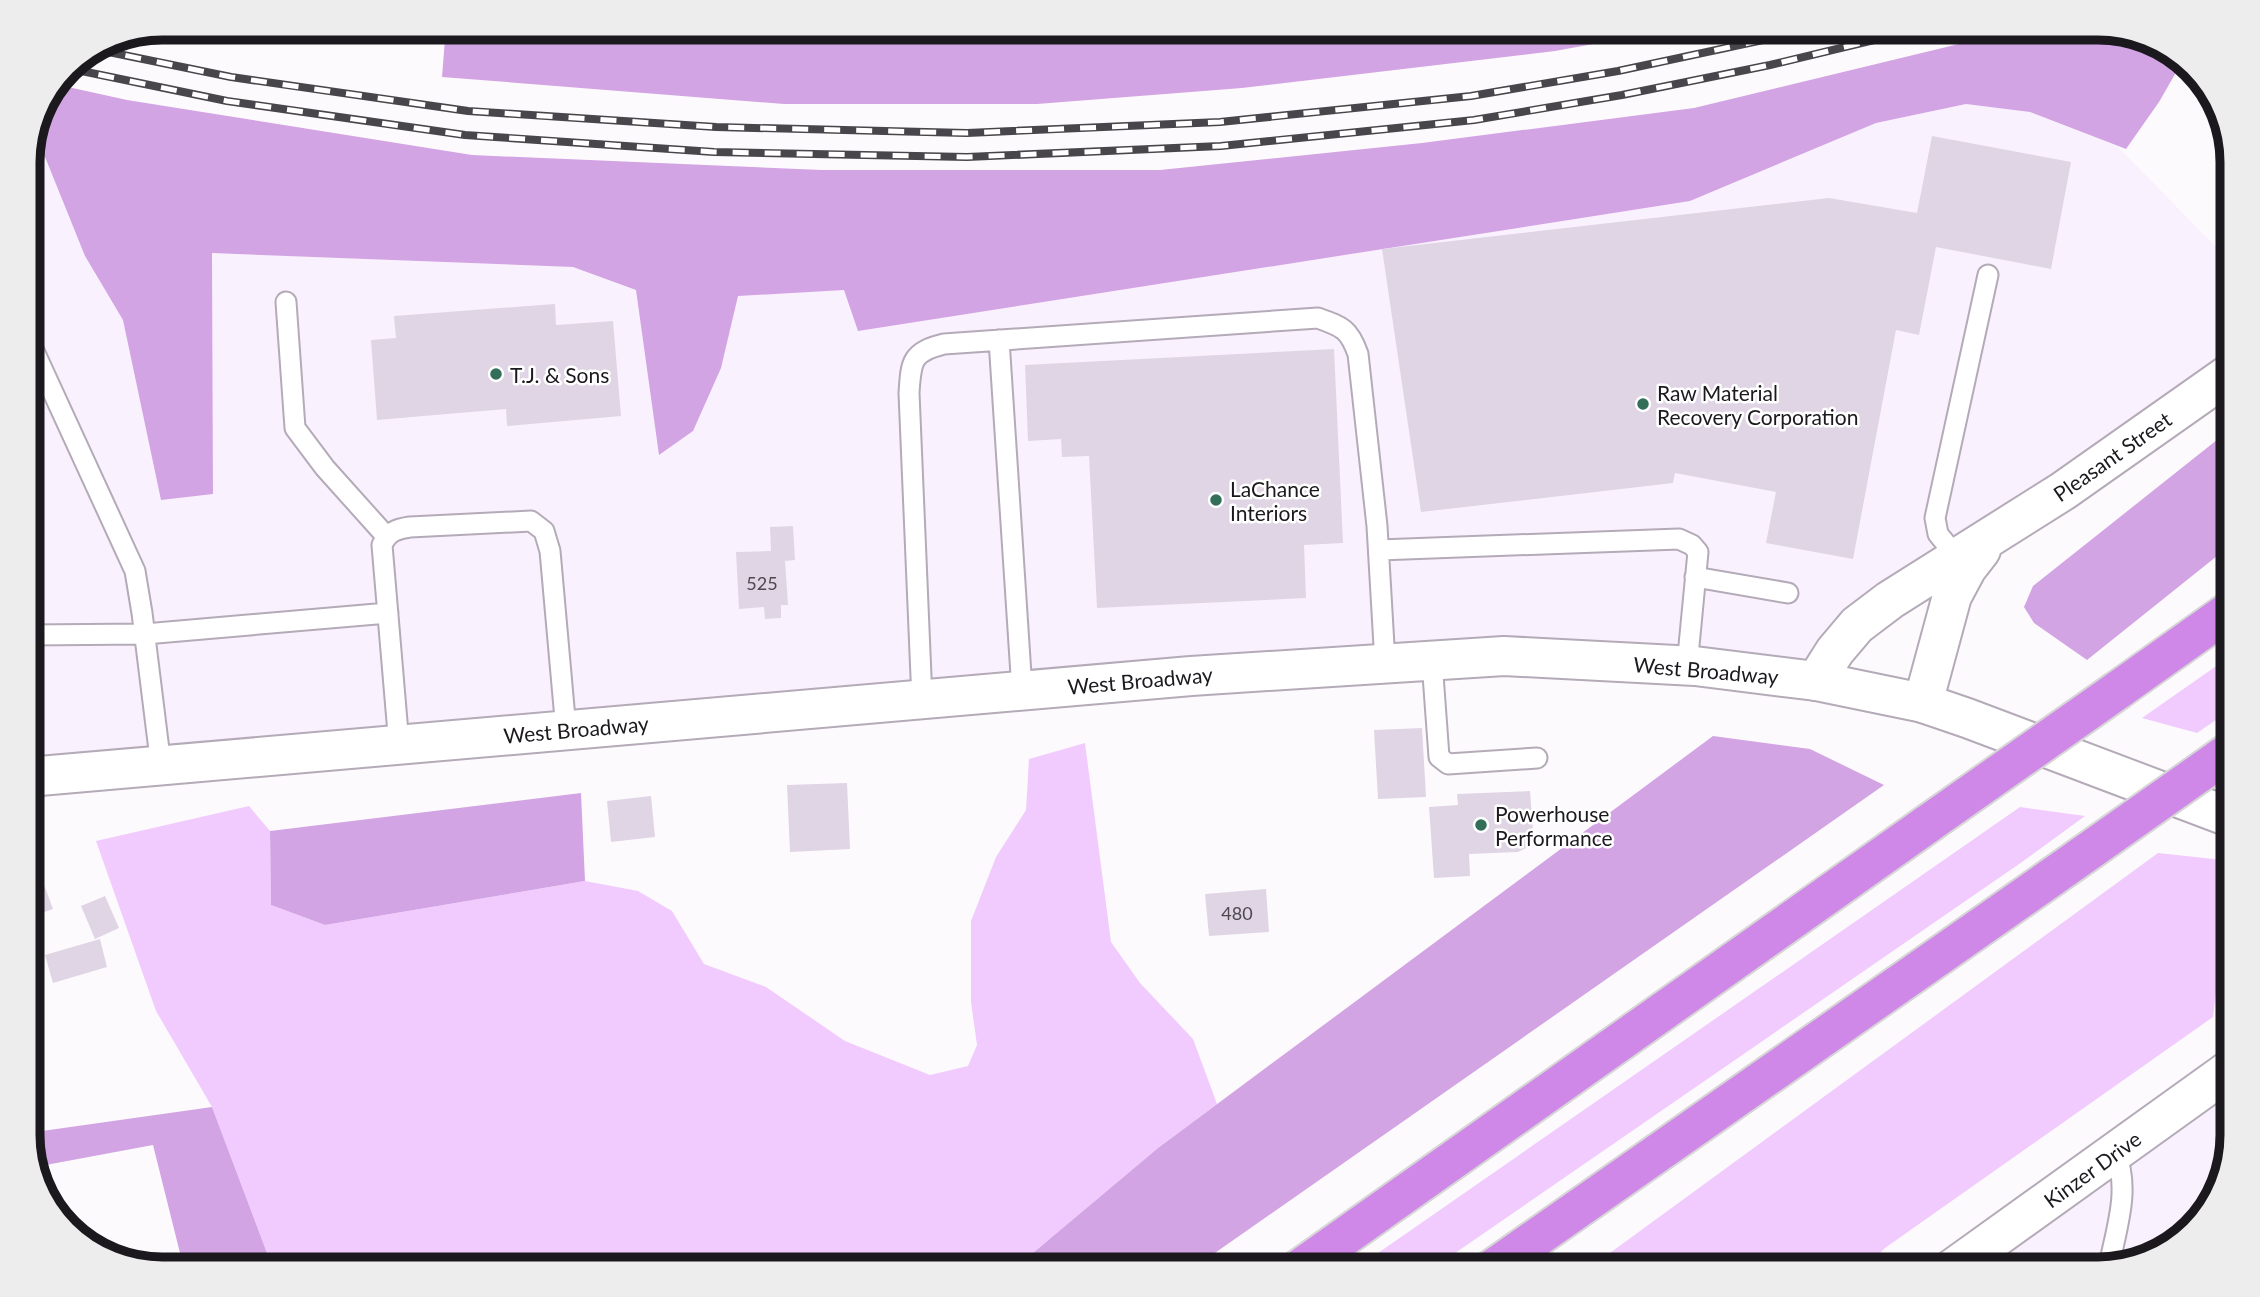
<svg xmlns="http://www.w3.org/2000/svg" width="2260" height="1297" font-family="Lato,sans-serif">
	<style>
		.built { fill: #faf1fe }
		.green { fill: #f1cbfe }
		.forest { fill: #d3a4e4 }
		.building { fill: #e0d5e4 }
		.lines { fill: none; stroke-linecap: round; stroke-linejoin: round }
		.service-casing { stroke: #b4aab8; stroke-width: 23 }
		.minor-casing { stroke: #b4aab8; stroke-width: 42 }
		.tertiary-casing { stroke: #b4aab8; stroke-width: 42 }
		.secondary-casing { stroke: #b4aab8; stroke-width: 42 }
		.motorway-casing { stroke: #d6d6d6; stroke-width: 42 }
		.service { stroke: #fff; stroke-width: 19 }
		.minor { stroke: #fff; stroke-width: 38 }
		.tertiary { stroke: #fff; stroke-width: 38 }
		.secondary { stroke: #fff; stroke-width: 38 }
		.motorway { stroke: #cf88e8; stroke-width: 38 }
		.rail-casing { stroke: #49464b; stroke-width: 8 }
		.rail { stroke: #fff; stroke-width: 5; stroke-dasharray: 16; stroke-linecap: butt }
		.motorway-bridge-casing { stroke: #d6d6d6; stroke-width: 42; stroke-linecap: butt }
		.motorway-bridge { stroke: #cf88e8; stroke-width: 38 }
		.poi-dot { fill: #336e58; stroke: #fff; stroke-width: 2.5 }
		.labels { text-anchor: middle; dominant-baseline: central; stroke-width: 5; stroke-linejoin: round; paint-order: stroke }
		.number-label { font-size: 18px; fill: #4d4850 }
		.poi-label { font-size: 21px; fill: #1c191e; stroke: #fff; text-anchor: start }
		.street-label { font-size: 21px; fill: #1c191e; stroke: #fff }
		.rim { fill: none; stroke: #1c191e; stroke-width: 9 }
	</style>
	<rect width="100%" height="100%" fill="#fdfafd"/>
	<!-- built -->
	<path class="built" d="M59,85L213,494L212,253L573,267L636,290L1690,201L1876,123L1966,104L2030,112L2117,146L2232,263V376L1816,681L1504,656L28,777V154Z
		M2232,1068V1136L2214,1202L2165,1251L2099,1269H1952Z"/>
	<!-- green -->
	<path class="green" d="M2232,655V709L2197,733L2142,718Z
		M1085,743L1111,942L1140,983L1193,1039L1217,1104L1158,1148L1014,1269H273L212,1107L156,1011L96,841L249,806L270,831L271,905L325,925L585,881L638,891L672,911L704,964L766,987L845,1041L930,1075L968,1066L977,1045L971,1002V921L996,857L1026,810L1029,759Z
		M2020,807L2085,816L2022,862L1432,1269H1355Z
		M2158,853L2232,861L2213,1017L1885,1248L1864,1269H1588Z"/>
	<!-- forest -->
	<path class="forest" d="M162,28H223L218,44L153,30Z
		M953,28H1681L1555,51L1242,88L1037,104H784L442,77L445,39L601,42L844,39Z
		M2025,28H2098L2165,46L2182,62L2159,102L2126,149L2030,112L1966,104L1876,123L1690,201L858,331L844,290L738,296L721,368L693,431L659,455L636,290L573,267L212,253L213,494L161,500L123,320L85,256L41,147H31L59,85L127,100L472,155L822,170H1160L1422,143L1694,108Z
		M2232,428V544L2087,660L2034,623L2024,607L2033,586Z
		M1713,736L1810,749L1884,785L1192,1269H1014L1158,1148Z
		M581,793L585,881L325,925L271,905L270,831Z
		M212,1107L273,1269H184L153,1145L35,1167L28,1143V1133Z"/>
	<!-- building -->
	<path class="building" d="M1932,136L2071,162L2051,269L1936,247L1919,335L1896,330L1853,559L1766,543L1776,492L1675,473L1673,483L1421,512L1382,249L1829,198L1917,213Z
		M2232,179V200L2221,189Z
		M555,304L556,325L613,321L621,416L507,426L506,409L377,420L371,340L396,338L394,316Z
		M1334,349L1343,543L1304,545L1306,598L1097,608L1089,456L1062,457L1061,439L1028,441L1025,365Z
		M793,526L795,560L785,561L788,605H781V618L765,619L764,607L739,609L736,552L771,551L770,527Z
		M1422,728L1426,797L1378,799L1374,730Z
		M847,783L850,849L790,852L787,785Z
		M1530,791L1534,844L1518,852L1469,854L1470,876L1434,878L1429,807L1458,805L1457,794Z
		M651,796L655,837L611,842L607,801Z
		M38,868L53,909L28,918V871Z
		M1266,889L1269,932L1209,936L1205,894Z
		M105,896L119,928L95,939L81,906Z
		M100,939L107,967L53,983L45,955Z"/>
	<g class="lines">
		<defs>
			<path id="service" d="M286,302L295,428L325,468L386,536
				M28,338L135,571L142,613L161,766
				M999,340L1022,690
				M1379,550L1679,539L1692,545L1698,552L1687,666
				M1961,562L1938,534L1935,518L1988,275
				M1695,577L1788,593
				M28,635L145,634L388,613
				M1432,661L1439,757L1448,764L1537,758
				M922,700L909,393C911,362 911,352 944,344L1318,318C1343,327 1349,329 1358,354L1377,526L1385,663
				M399,745L382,545C388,532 396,529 410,527L531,521L544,531L550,551L566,730
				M2109,1266C2116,1229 2131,1189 2115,1152"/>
			<path id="minor" d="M1952,1269L2232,1068"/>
			<path id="tertiary" d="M1816,681L1835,651L1857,625L1890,600L2063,491L2232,372
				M1923,703L1952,596L1967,568L1981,550"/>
			<path id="secondary" d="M28,777L1191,676L1504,656L1695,666L1816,681L1923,703L1967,718L2232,818"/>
			<path id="motorway" d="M2118,690L2232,609
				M1299,1269L1929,823
				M1492,1269L2052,877"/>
		</defs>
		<!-- service casing -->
		<use href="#service" class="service-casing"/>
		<!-- minor casing -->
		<use href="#minor" class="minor-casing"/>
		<!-- tertiary casing -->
		<use href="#tertiary" class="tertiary-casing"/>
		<!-- secondary casing -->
		<use href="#secondary" class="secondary-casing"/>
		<!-- motorway casing -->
		<use href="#motorway" class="motorway-casing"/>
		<!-- service -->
		<use href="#service" class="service"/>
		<!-- minor -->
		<use href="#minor" class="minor"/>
		<!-- tertiary -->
		<use href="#tertiary" class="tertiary"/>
		<!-- secondary -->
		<use href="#secondary" class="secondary"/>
		<!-- motorway -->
		<use href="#motorway" class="motorway"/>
		<defs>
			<path id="rail" d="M94,49L231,77L468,111L716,127L967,133L1220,122L1471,96L1618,71L1819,28
				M67,68L227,101L465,135L714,152L967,157L1221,146L1474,120L1622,95L1770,65L1924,28"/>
		</defs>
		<!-- rail casing -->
		<use href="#rail" class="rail-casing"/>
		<!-- rail -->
		<use href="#rail" class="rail"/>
		<defs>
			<path id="motorway-bridge" d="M1929,823L2118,690
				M2052,877L2232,750"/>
		</defs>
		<!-- motorway-bridge casing -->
		<use href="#motorway-bridge" class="motorway-bridge-casing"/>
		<!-- motorway-bridge -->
		<use href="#motorway-bridge" class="motorway-bridge"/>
	</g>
	<!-- markers -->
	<g class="poi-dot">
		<circle cx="496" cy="374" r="7"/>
		<circle cx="1643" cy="404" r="7"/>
		<circle cx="1216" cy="500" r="7"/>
		<circle cx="1481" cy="825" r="7"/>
	</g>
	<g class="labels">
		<!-- number labels -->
		<g class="number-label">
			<text x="762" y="583">525</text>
			<text x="1237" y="913">480</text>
		</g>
		<!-- poi labels -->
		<g class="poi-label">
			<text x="510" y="374">T.J. &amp; Sons</text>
			<text x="1657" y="392">Raw Material<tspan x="1657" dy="24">Recovery Corporation</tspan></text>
			<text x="1230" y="488">LaChance<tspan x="1230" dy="24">Interiors</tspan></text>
			<text x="1495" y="813">Powerhouse<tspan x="1495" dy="24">Performance</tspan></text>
		</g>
		<!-- street labels -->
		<g class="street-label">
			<text transform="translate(2112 456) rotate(-35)">Pleasant Street</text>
			<text transform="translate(1706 670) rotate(5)">West Broadway</text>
			<text transform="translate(1140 680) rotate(-5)">West Broadway</text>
			<text transform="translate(576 729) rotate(-5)">West Broadway</text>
			<text transform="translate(2092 1169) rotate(-36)">Kinzer Drive</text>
		</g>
	</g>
	<!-- crop -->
	<path d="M0 0H2260V1297H0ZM162 40H2098A122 122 0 0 1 2220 162V1135A122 122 0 0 1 2098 1257H162A122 122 0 0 1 40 1135V162A122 122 0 0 1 162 40Z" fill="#ededed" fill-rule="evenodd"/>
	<path class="rim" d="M162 40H2098A122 122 0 0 1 2220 162V1135A122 122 0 0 1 2098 1257H162A122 122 0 0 1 40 1135V162A122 122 0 0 1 162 40Z"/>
</svg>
